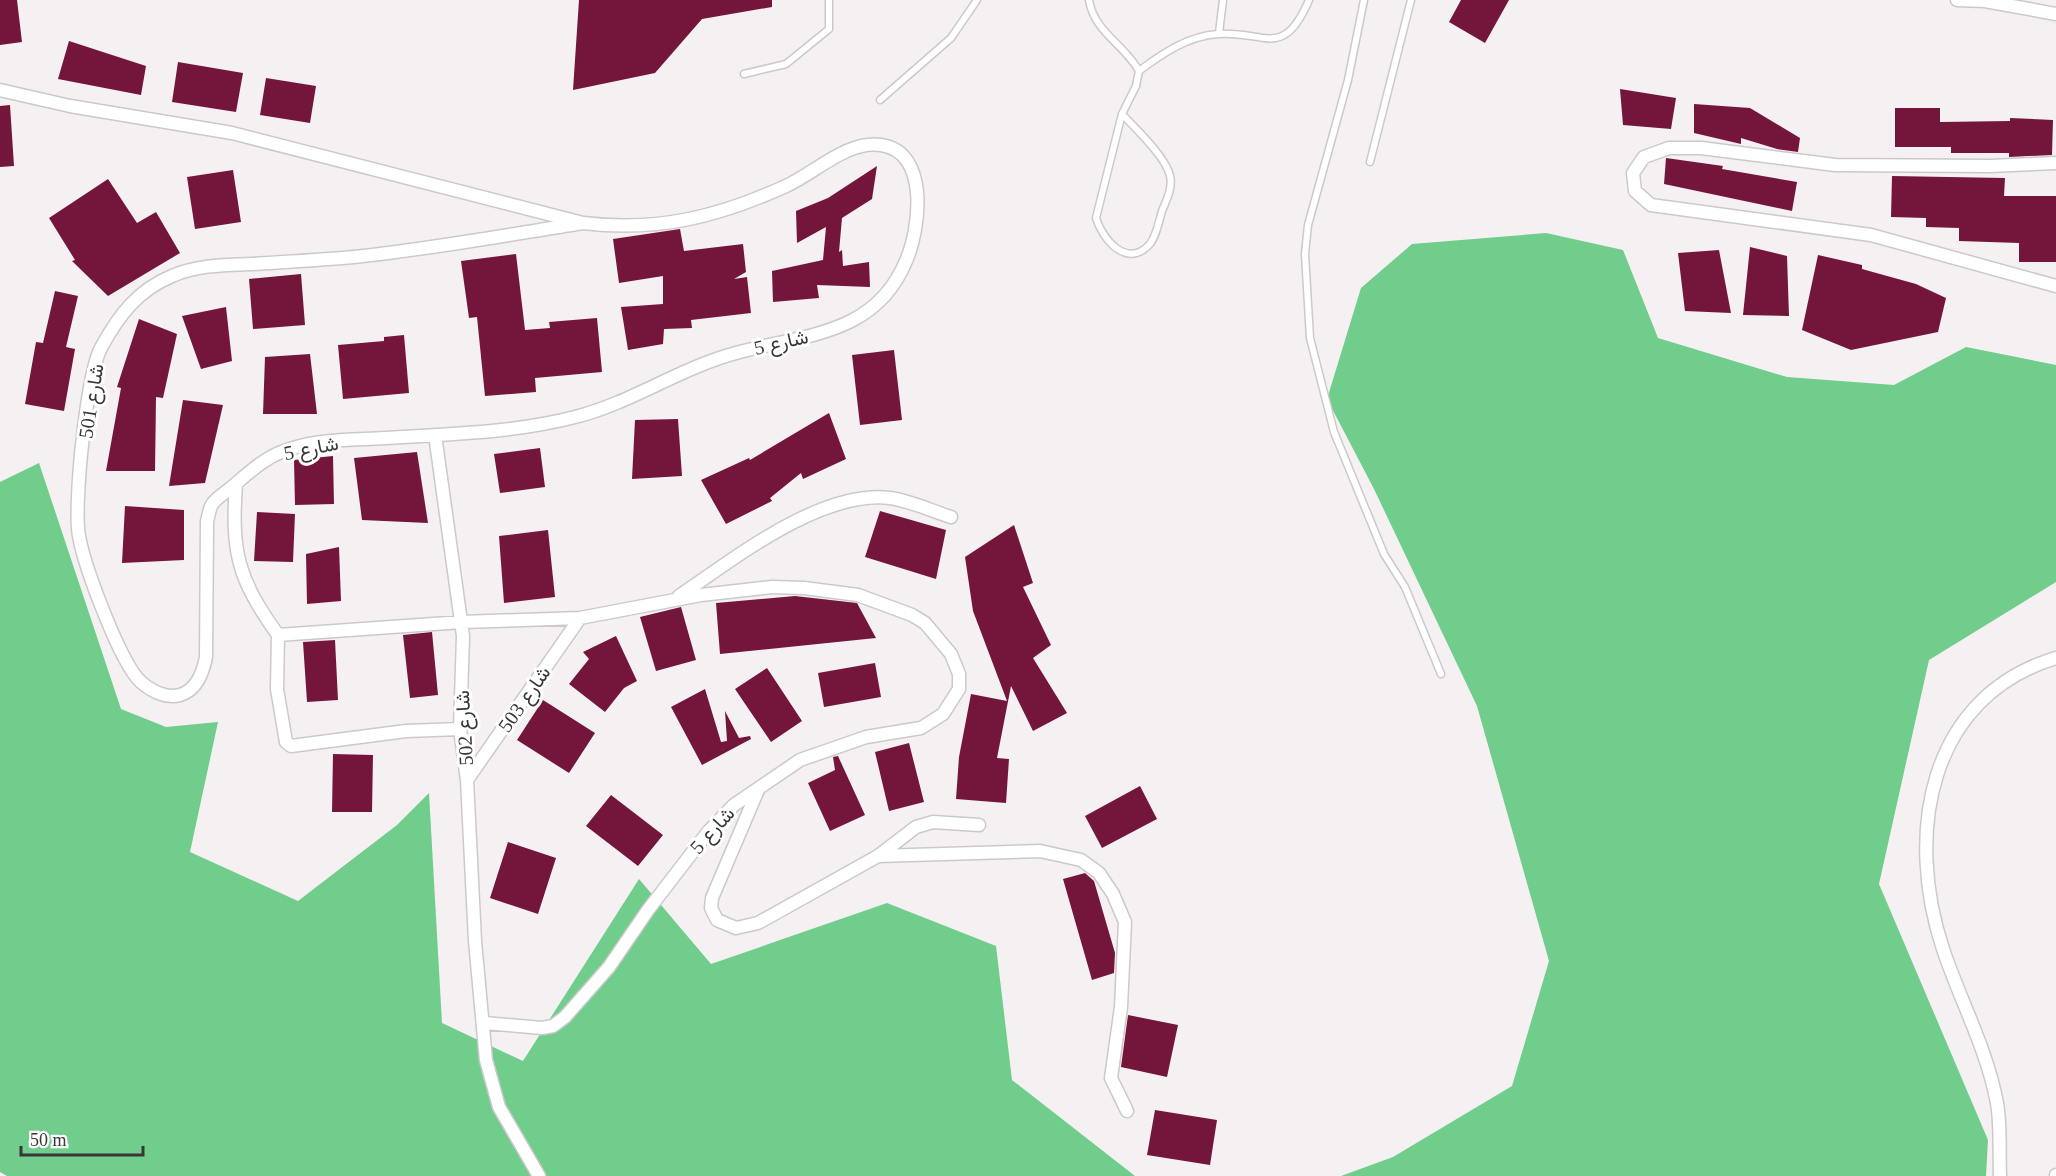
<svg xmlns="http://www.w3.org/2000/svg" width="2056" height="1176" font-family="'Times New Roman',Vazirmatn,serif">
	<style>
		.forest { fill: #70cd8c }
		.building { fill: #74163b }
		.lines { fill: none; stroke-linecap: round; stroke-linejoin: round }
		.lane-casing { stroke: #cdc9ca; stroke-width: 9 }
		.street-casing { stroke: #cdc9ca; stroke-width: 15 }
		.lane { stroke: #fff; stroke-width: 6 }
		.street { stroke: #fff; stroke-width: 12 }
		.labels { text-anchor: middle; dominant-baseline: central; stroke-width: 6; stroke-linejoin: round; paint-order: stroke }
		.street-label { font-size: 20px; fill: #383637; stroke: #fff }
	</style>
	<rect width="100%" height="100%" fill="#f5f0f1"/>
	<!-- forest -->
	<path class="forest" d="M1546,233L1623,250L1658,338L1787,377L1894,385L1966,347L2056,365V582L1929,660L1879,884L1988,1140L1986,1176H1341L1393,1157L1512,1086L1549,961L1477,706L1374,489L1327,399L1361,288L1412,244Z
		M39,463L121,709L166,727L218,722L190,852L298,901L397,825L429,793L442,1023L523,1061L639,879L711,964L887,903L996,946L1012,1080L1135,1176H7L0,1172V482Z"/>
	<!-- building -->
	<path class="building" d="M0,0H17L22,42L0,45Z
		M579,0H772V7L702,19L655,73L573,90Z
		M1461,0H1509L1485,43L1449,22Z
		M69,41L146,66L141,95L58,79Z
		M178,62L243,73L236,112L172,102Z
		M266,78L316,86L310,123L260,115Z
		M1620,89L1676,98L1671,129L1623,125Z
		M1694,104L1750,108L1800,138L1798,152L1777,149L1741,138V144L1694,133Z
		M10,105L14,166L0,167V106Z
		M1895,108H1940V122L2010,121V118L2053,120L2052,155L2009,157V153H1951V147H1895Z
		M1666,158L1723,166L1722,169L1797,182L1792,211L1664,184Z
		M877,166L872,199L842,218L839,252L842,250L843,266L869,262L870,287L817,285L819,298L773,302L772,271L823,260L826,227L797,243L796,211L828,198Z
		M233,170L241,222L195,229L187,177Z
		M1892,176L2005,178L2004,196H2056V262H2019V243L1959,241V228L1926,227V218L1891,217Z
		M108,179L137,223L156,212L180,253L108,296L72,261L75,260L49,218Z
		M680,229L684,251L743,244L746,272L734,279L747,277L751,313L691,320L692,328L664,329L663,344L628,350L621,307L663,304V276L619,283L613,239Z
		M1750,247L1787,256L1789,316L1743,315Z
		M1719,250L1731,313L1685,311L1678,253Z
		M516,254L525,330L550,328L549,322L597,318L602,372L535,378L536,392L485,396L477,317L469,318L461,261Z
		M1818,255L1862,265V269L1916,284L1946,298L1938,332L1851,350L1802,330Z
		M301,274L305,325L253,329L249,279Z
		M55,291L78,296L66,347L75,349L64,411L25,404L36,342L43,343Z
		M226,307L232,361L201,369L182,316Z
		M139,319L177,334L163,398L156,397L155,471H106L121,388L117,387Z
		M404,335L409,393L343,399L338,345L384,341V337Z
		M894,350L902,420L860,425L852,355Z
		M310,354L317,414H263L265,357Z
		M183,400L223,405L205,483L169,486Z
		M829,413L846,459L803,479L801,473L770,498L772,501L726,524L701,480L749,458L750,460Z
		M678,419L682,476L632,479L635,420Z
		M540,448L545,487L500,493L494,454Z
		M417,452L428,523L362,520L354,458Z
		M333,456L334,504L295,505L294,460Z
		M125,506L184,510V560L122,563Z
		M880,511L946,530L936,579L865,557Z
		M257,512L295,514L293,562L254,561Z
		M1014,525L1033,583L1023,587L1051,645L1033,658L1067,713L1033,731L1011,686L997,758L1009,759L1006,803L956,799L959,757L971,694L1007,701L973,611L965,557Z
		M548,530L555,597L504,603L499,536Z
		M339,547L341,601L307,604L306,554Z
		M795,596L857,603L876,638L720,654L716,603Z
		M681,607L696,660L656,671L640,617Z
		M432,632L438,695L410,698L403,635Z
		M616,636L637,681L624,688L605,712L569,684L589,659L583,652Z
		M335,640L338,700L307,702L303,642Z
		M875,663L881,697L824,707L818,673Z
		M767,668L802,721L771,742L735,689Z
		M705,689L721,742L727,741L725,711L739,738L750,736L751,739L702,765L671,707Z
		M543,700L595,733L569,773L517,740Z
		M909,743L924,802L889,811L875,752Z
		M333,754L373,755L372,812H332Z
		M838,756L865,815L830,831L808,783L835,770L833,757Z
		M1140,786L1157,819L1102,848L1085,816Z
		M611,795L663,835L638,866L586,826Z
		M508,842L556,858L538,914L490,898Z
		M1085,873L1094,881L1115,953L1114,973L1092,980L1063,879Z
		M1128,1015L1178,1025L1167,1077L1121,1067Z
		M1155,1110L1217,1120L1210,1165L1147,1155Z"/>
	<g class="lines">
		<defs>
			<path id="lane" d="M1089,0C1094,32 1125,45 1139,71L1136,86L1122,114L1096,218C1102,238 1126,269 1149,245C1156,238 1159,221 1162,211C1166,201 1173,188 1170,176C1166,157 1136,129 1122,114
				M1364,0L1348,80L1308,225L1305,254L1310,338L1334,432L1384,554L1405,587L1441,674
				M1219,33L1223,0
				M1139,71C1163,53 1188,36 1218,34C1264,30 1283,61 1309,0
				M744,74L786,64L829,29V0
				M880,100L951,38L977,0
				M1370,162L1411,0"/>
			<path id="street" d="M1957,0L1985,1L2056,14
				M0,90L70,106L232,133L583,223C657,232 718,217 786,186C815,173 847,140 881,145C930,152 920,229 906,261C875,336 804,334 736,353C680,368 631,403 575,417C513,433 449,434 385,438C355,440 323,439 293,448C267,455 252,470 232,487C226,492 218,497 213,503C209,508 209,515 207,521L206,657C203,673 197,690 180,695C167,699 151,691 141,682C120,663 84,565 79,536C73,507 87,370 102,346C119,315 138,290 172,276C197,265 225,265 252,264C286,262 320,260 354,257C430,249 507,235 583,223
				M2056,163L1990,166L1835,165L1701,148H1669L1644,157L1633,173L1635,191L1651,205L1871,235L2056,286
				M435,435L463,636L460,729L467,780L475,941L486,1060L499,1107L539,1176
				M236,484C231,553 238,579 278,635
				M679,596C734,559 820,490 890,498C911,501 932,511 951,517
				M278,635L462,622L580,618L701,595L772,587L804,588L858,595L912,615L925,623L951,654L959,674V689L943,714L921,728L866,737L800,760L734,805L708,832L648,910L609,967L565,1017L553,1026L542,1028L485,1023
				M278,635L277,689L286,742L291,746L406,731L460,729
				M467,780L580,618
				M758,790L712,898L711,908L717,920L736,928L758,923L878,856L916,827L933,822L979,825
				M878,856L1040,851L1081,860L1099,873L1113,894L1125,922L1121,1007L1111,1078L1127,1111
				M2000,1176C1999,1152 2001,1127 1997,1103C1987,1049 1960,1000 1943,949C1905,835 1927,697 2056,658
				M2056,1176V1175"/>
		</defs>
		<!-- lane casing -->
		<use href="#lane" class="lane-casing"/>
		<!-- street casing -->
		<use href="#street" class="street-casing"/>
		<!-- lane -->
		<use href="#lane" class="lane"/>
		<!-- street -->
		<use href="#street" class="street"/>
	</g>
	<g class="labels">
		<!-- street labels -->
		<g class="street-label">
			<text transform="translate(781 342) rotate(-13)">شارع 5</text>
			<text transform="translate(91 401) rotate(-81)">شارع 501</text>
			<text transform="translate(311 448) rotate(-11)">شارع 5</text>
			<text transform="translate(524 699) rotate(-55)">شارع 503</text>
			<text transform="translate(464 728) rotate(-93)">شارع 502</text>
			<text transform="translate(712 830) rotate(-48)">شارع 5</text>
		</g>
	</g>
	<!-- scale -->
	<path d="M21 1146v9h122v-9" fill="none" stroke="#383637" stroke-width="3"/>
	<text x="30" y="1146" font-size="18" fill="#383637" stroke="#ffffff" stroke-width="4.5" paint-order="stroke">50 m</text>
</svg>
